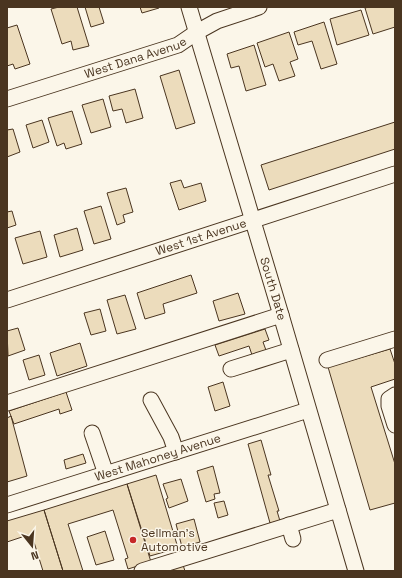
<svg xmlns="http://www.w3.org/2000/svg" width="402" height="578" font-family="'Space Grotesk',sans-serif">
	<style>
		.building { fill: #ecdcbc; stroke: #4a3520 }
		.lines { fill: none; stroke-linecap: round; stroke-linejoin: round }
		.minor-casing { stroke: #4a3520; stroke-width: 17 }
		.minor { stroke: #fbf6e9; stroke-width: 15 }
		.poi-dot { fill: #c62828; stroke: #fbf6e9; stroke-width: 1.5 }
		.labels { text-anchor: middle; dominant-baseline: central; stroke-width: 3; stroke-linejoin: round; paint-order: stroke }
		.street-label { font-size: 12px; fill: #4a3520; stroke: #fbf6e9 }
		.poi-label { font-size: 12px; fill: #4a3520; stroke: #fbf6e9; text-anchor: start }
	</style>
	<rect width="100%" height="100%" fill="#fbf6e9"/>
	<!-- building -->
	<path class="building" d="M59,7H77L89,46L73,50L71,41L62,44L51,9Z
		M85,7H99L104,23L91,27Z
		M140,7H158L159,8L142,13Z
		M369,7H395V27L373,34L365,8Z
		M361,10L369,35L337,45L330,19Z
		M324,22L337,64L321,69L312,41L298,45L294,32Z
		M17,25L30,64L15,69L13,64L7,66V28Z
		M289,32L298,59L290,62L295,76L279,81L273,64L265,67L257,43Z
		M254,45L266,85L246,91L239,66L231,68L227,54Z
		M179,70L195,123L176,129L160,76Z
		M135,89L143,118L126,123L122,109L113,111L109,96Z
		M103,99L111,127L91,133L82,105Z
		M72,111L82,144L66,149L64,143L57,146L48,118Z
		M42,120L49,142L33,148L26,125Z
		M395,122V149L269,190L261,165Z
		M13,129L20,152L7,157V130Z
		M181,180L184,188L201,183L206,201L179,210L170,183Z
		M126,188L133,212L123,215L125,222L117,225L107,193Z
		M101,206L111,239L94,244L84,211Z
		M12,211L16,225L7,228V212Z
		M77,228L83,250L60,257L54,235Z
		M40,231L47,257L23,264L15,238Z
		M191,275L197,293L163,304L165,313L145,319L137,293Z
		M238,293L245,314L219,321L213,301Z
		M125,295L136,329L117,334L107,300Z
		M100,309L106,331L91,335L84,313Z
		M18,328L25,350L8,356L7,331Z
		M265,329L269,340L263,342L267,353L253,358L249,346L219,356L215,345Z
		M80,343L87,366L57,376L50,353Z
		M390,349L395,364V379L371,387L395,464V503L370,510L328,367Z
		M39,355L45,375L29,380L23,360Z
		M223,382L230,406L215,411L208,387Z
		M66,392L72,410L60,414L59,409L14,424L9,411Z
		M11,416L27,476L7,482V418Z
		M261,440L271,475H268L279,511H277L280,521L270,523L248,444Z
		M83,454L86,463L66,469L64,460Z
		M213,466L220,493L214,494L215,499L206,502L197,471Z
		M156,475L178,548L150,556L127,484Z
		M181,479L188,501L169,508L166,499L168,498L163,484Z
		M127,484L151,562L128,569L125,559L128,558L113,510L68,524L83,571H63L44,510Z
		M224,501L228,515L218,518L214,503Z
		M44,510L63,571H43L33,539L28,535L7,542V521Z
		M194,519L200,542L182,547L176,524Z
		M105,531L114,560L96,565L87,537Z
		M183,565L185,571H164Z"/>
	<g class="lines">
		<defs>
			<g id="minor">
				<path id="s1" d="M189,7L281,315L356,571"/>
				<path id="s2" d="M7,99L178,45L197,32L217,21L259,7"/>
				<path id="s3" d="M7,300L395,174"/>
				<path d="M327,360L395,339"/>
				<path d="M231,369L291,350"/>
				<path d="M395,395L389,399V406L395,425"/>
				<path d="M151,400L171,437L176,452"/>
				<path d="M7,403L281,315"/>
				<path d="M92,433L106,474"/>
				<path id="s4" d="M7,505L308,410"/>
				<path d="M289,525L293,539"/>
				<path d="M142,571L338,510"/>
			</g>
		</defs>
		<!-- minor casing -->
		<use href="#minor" class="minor-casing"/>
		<!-- minor -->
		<use href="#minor" class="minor"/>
	</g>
	<!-- markers -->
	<circle class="poi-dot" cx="133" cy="540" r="4"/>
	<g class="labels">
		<!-- street labels -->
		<g class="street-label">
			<text stroke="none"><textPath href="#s2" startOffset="135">West Dana Avenue</textPath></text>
			<text stroke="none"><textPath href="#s3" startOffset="204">West 1st Avenue</textPath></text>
			<text stroke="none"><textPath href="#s1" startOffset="294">South Date</textPath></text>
			<text stroke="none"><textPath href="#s4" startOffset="158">West Mahoney Avenue</textPath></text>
		</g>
		<!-- poi labels -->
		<g class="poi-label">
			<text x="141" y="533">Sellman's<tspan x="141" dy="14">Automotive</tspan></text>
		</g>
	</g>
	<!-- border -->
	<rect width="402" height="578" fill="none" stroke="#4a3520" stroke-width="16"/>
	<!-- north arrow -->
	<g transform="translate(32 546) rotate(163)" stroke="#fbf6e9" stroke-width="3" paint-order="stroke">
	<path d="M0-3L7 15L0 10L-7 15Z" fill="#4a3520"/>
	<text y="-6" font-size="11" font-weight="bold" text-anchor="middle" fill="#4a3520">N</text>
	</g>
</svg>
